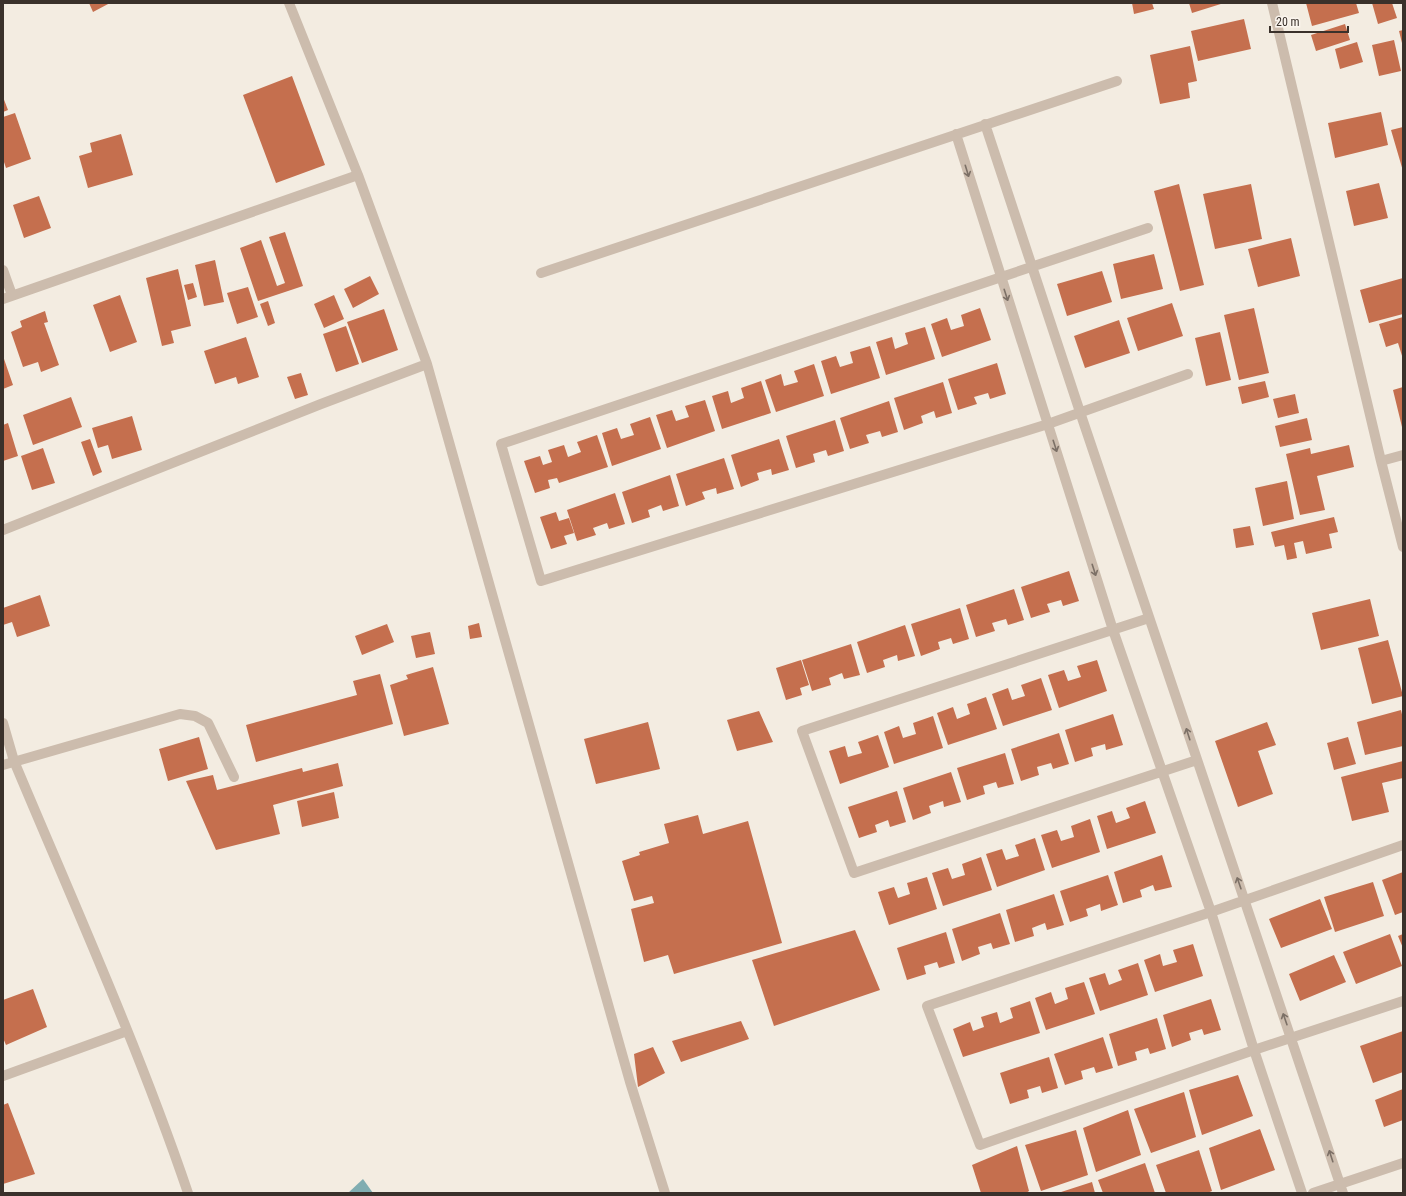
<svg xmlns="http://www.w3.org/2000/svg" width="1406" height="1196" font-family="'Roboto Condensed',sans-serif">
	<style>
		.water { fill: #80adb1 }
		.building { fill: #c56f4e }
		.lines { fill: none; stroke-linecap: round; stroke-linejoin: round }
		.minor { stroke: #ccbcad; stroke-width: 10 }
		.oneway { stroke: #7c7066 }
	</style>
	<rect width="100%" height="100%" fill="#f3ece1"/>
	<!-- water -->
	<path class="water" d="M363,1179L373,1193H348Z"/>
	<!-- building -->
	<path class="building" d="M89,3H110L93,12Z
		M1132,3H1152L1154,9L1134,14Z
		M1189,3H1224L1192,13Z
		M1306,3H1356L1359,13L1312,26Z
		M1372,3H1392L1397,18L1378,24Z
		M1244,19L1251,49L1198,61L1191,31Z
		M1345,24L1350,40L1316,51L1311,35Z
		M1403,30V43H1402L1399,31Z
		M1394,40L1401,71L1379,76L1372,45Z
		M1357,42L1363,62L1340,69L1335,49Z
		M1190,46L1197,81L1188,83L1190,98L1160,104L1150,55Z
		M292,76L325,165L276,183L243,95Z
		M3,97L8,110L3,112Z
		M1381,112L1388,145L1335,158L1328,123Z
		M15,113L31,159L6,168L3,159V117Z
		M1403,127V171L1391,130Z
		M121,134L133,175L88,188L79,156L92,152L90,143Z
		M1379,183L1388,218L1354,226L1346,191Z
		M1179,184L1204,285L1180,291L1154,191Z
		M1251,184L1262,239L1215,249L1203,194Z
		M39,196L51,228L24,238L13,205Z
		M285,232L303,286L258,301L240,248L261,240L277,286L285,283L269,237Z
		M1291,238L1300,276L1258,287L1248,249Z
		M1154,254L1163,289L1121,299L1113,264Z
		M215,260L224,302L204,306L195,265Z
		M178,269L191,326L171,331L174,343L162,346L146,278Z
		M1102,271L1112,302L1067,316L1057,284Z
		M370,276L379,294L353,308L344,289Z
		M1403,278V314L1369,323L1360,290Z
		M193,283L197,297L188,300L184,285Z
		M248,287L258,317L237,324L227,293Z
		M120,295L137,342L110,352L93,305Z
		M334,295L344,319L324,328L314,304Z
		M268,301L275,323L268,326L260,304Z
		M1172,303L1183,336L1138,351L1127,318Z
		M980,308L991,340L942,357L931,324L947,318L951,330L964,326L961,315Z
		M1254,308L1269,373L1239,380L1224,315Z
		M384,309L398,350L362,363L347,322Z
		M45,311L48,322L44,323L59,365L41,372L38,362L23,367L11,332L22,327L20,321Z
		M1403,317V359L1398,343L1386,347L1379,324Z
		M1119,320L1130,353L1085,368L1074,336Z
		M346,326L359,364L336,372L323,334Z
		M925,327L935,359L886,375L876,342L892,337L895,349L908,344L905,333Z
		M1220,332L1231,380L1206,386L1195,338Z
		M246,337L259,377L238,384L236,377L215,384L204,351Z
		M870,346L880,378L831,394L821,361L836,356L840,367L853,363L850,352Z
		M3,356L13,385L3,389Z
		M997,363L1006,394L990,399L988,393L974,397L977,404L958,410L948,379Z
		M814,364L824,396L776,412L765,380L781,374L784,386L798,382L794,371Z
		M301,373L308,395L295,399L287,377Z
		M761,381L771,413L722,429L712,396L728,391L731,403L744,398L741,388Z
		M1265,381L1269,397L1242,404L1238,387Z
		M943,382L952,413L936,418L934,411L921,416L923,423L904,430L894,398Z
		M1403,387V427H1402L1393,390Z
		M1295,394L1299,413L1278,418L1273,399Z
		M71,397L82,427L33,445L23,415Z
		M705,400L715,431L667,448L656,415L672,410L676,421L689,417L685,406Z
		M889,401L898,432L882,437L880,431L866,435L869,443L850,449L840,418Z
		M132,416L142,450L112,459L108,445L98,448L92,428Z
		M650,417L661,449L612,466L602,433L617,428L621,439L634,435L630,424Z
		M1307,418L1312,440L1280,447L1275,426Z
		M835,420L844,451L828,456L826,450L813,454L815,462L796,468L786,436Z
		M8,423L18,456L3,461V425Z
		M597,435L608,467L559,483L557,478L548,480L550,488L535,493L524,461L540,456L543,465L552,462L548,450L564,445L568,457L581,452L577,442Z
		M90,439L102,472L93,476L81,442Z
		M779,439L789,470L772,475L771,469L757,473L759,480L741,487L731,455Z
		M1349,445L1354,467L1317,476L1325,510L1300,515L1286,454L1310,448L1311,454Z
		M43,448L55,483L32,490L21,456Z
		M724,458L734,489L717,494L716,488L702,492L705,499L686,506L676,474Z
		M670,475L679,506L663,511L661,505L648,510L650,517L632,523L622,492Z
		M1287,481L1294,519L1263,526L1255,488Z
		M615,493L625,524L609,529L607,523L593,528L596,535L577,541L567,510Z
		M556,512L559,521L569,518L574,533L564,536L567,544L551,549L540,517Z
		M1334,517L1338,532L1329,534L1332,548L1306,554L1303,541L1294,543L1297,558L1287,560L1284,545L1275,547L1271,532Z
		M1250,526L1254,545L1236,548L1233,529Z
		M1069,571L1079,601L1063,606L1061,600L1047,604L1050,612L1031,618L1021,587Z
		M1014,589L1024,620L1008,625L1006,619L992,623L995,631L976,637L966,605Z
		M40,595L50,626L17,637L12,622L3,625V608Z
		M1370,599L1379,636L1321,650L1312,613Z
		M960,608L969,639L953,644L951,638L938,642L940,649L921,656L911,624Z
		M479,623L482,637L470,639L468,626Z
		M387,624L394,642L362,655L355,636Z
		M905,625L915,656L898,661L897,655L883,660L885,667L867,673L857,642Z
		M430,632L435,654L416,658L411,636Z
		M1388,640L1403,696L1372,704L1358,648Z
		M851,644L860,675L844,679L842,673L829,678L831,685L812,691L802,660Z
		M801,660L809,685L800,688L802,695L786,700L776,668Z
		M1097,660L1107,691L1059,708L1048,675L1064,670L1068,681L1081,677L1077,666Z
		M433,667L449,724L404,736L390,685L408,679L406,675Z
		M380,674L393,724L256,762L246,725L357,695L353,681Z
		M1041,678L1052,710L1003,726L992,694L1008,688L1012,700L1025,696L1021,685Z
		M986,697L997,729L948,745L937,713L953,707L957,719L970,714L967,704Z
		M1401,710L1403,719V746L1365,755L1357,722Z
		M759,711L773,742L737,751L727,720Z
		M1113,714L1123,745L1106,750L1105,744L1091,748L1093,756L1075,762L1065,730Z
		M933,716L943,748L894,764L884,732L899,726L903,738L916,734L913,723Z
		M648,722L660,769L596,784L584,739Z
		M1267,722L1276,745L1258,751L1273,794L1238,807L1215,741Z
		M1059,733L1069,764L1053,769L1051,763L1037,767L1039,775L1021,781L1011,749Z
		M878,735L889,767L840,784L829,751L845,746L848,757L862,753L858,742Z
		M199,737L208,769L168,781L159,749Z
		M1348,737L1356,764L1334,770L1327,743Z
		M1005,753L1014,784L998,788L996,782L983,786L985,794L967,800L957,768Z
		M1403,761V778L1382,783L1389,812L1352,821L1341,777Z
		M338,763L343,786L273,805L280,834L216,850L186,781L213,775L217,790L302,768L303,772Z
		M951,772L961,802L944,807L943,801L929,806L931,813L913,820L903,788Z
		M897,791L906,822L890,827L888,820L875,825L877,832L859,838L848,807Z
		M334,792L339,818L302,827L297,801Z
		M1145,801L1156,833L1107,849L1097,816L1112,811L1116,823L1130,818L1126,808Z
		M698,815L703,834L748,821L782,943L674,974L668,955L644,962L631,909L654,903L652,896L634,901L622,861L640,855L639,852L669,843L664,824Z
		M1090,819L1100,852L1052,868L1041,835L1057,830L1061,841L1074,837L1071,826Z
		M1035,838L1045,870L997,887L986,854L1002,849L1006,860L1019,856L1015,845Z
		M1162,855L1172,887L1155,891L1153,885L1140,890L1142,897L1123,903L1114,872Z
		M981,857L992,890L943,906L932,873L948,868L952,879L965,875L962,864Z
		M1403,872V912L1395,915L1382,880Z
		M1108,875L1118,905L1101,911L1100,904L1086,909L1088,916L1070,922L1060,891Z
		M927,877L937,909L889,925L878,892L894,887L898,898L910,894L907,883Z
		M1373,882L1384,916L1335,932L1324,897Z
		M1054,894L1064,925L1047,930L1045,923L1032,928L1034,936L1015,942L1006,910Z
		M1320,899L1332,929L1281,948L1269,919Z
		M1000,913L1010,944L993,949L991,943L978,947L980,954L962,961L952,929Z
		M855,930L880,990L774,1026L752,960Z
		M946,932L955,963L939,968L937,962L924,966L926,974L907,980L897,948Z
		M1390,934L1402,966L1356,984L1343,952Z
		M1403,934V948L1398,936Z
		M1193,944L1203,976L1155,992L1144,960L1160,954L1163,966L1177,962L1173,950Z
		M1334,955L1346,982L1300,1001L1289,974Z
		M1138,963L1148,995L1100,1011L1089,978L1105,973L1109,985L1122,980L1118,970Z
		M1084,982L1095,1014L1046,1030L1035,998L1051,992L1055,1004L1068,999L1065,988Z
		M33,989L47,1027L6,1045L3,1038V1000Z
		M1211,999L1221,1030L1204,1035L1202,1029L1189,1033L1191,1040L1172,1047L1163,1015Z
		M1030,1001L1040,1033L963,1057L953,1029L970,1022L973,1031L984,1027L981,1017L997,1012L1000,1023L1013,1018L1010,1008Z
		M1157,1018L1166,1049L1150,1054L1148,1048L1135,1052L1137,1060L1118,1066L1109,1034Z
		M741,1021L749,1039L681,1062L672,1041Z
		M1403,1031V1072L1373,1083L1360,1046Z
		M1103,1037L1113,1068L1096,1073L1094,1067L1081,1071L1083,1079L1065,1085L1054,1054Z
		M653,1047L665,1073L638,1087L634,1054Z
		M1049,1057L1058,1088L1042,1093L1040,1086L1027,1090L1029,1098L1010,1104L1000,1073Z
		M1238,1075L1253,1116L1202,1135L1189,1090Z
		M1403,1089V1120L1384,1127L1375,1100Z
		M1184,1092L1196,1137L1151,1153L1134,1109Z
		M8,1103L35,1174L3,1184V1105Z
		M1128,1110L1141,1155L1096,1172L1083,1128Z
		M1260,1129L1275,1170L1221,1190L1209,1148Z
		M1076,1130L1088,1175L1041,1191L1025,1145Z
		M1017,1146L1029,1191L1026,1193H981L972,1165Z
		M1199,1150L1212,1191L1207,1193H1166L1156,1165Z
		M1145,1163L1155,1193H1103L1098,1180Z
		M1092,1182L1095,1193H1058Z"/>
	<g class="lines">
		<!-- minor -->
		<path class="minor" d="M289,3L358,175L427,364L630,1082L665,1193
			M1272,3L1381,461L1403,547
			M985,124L1080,412L1343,1193
			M956,134L1113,630L1211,912L1254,1050L1302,1193
			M1148,228L501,444L541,581L1048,424L1188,374
			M3,270L12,295
			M541,273L1117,81
			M3,299L358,175
			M1381,461L1403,455
			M3,530L321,404L427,364
			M1149,618L802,731L854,873L1197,760
			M3,723L14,761C74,904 138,1046 188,1193
			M3,765L180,714L195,716L208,723L234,777
			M1403,845L1211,912L927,1006L980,1145L1254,1050L1403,1001
			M3,1076L127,1031
			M1313,1193L1403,1163"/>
	</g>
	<!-- one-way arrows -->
	<defs><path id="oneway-shaft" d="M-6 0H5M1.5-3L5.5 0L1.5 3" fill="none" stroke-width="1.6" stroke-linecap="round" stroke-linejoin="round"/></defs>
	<g class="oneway">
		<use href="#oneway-shaft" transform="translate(967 171) rotate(73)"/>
		<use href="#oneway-shaft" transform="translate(1006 295) rotate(72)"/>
		<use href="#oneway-shaft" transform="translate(1055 446) rotate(72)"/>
		<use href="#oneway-shaft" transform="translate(1094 570) rotate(72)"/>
		<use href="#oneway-shaft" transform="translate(1188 734) rotate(-108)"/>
		<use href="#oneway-shaft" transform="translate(1239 883) rotate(-109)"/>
		<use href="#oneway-shaft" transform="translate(1285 1019) rotate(-109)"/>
		<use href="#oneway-shaft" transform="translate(1331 1156) rotate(-108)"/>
	</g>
	<!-- border -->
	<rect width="1406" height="1196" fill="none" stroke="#3a312b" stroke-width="8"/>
	<!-- scale -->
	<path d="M1270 26v6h78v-6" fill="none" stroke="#3a312b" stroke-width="2"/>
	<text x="1276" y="26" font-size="12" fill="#3a312b" stroke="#fbf5ee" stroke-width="3" paint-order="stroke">20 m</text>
</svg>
